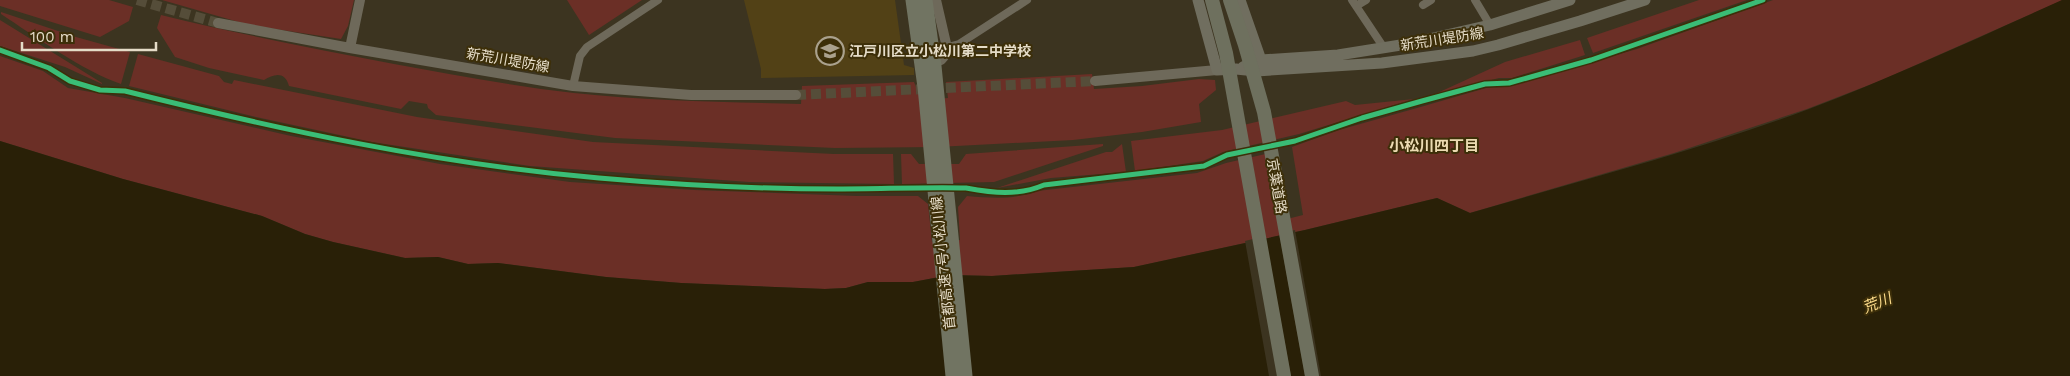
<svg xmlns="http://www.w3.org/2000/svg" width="2070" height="376" font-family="'Work Sans','Noto Sans JP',sans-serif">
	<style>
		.built { fill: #524116 }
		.green { fill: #6b2f26 }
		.water { fill: #292007 }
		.pier { fill: #3c3420 }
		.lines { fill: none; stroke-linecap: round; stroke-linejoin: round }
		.tertiary-tunnel { stroke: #554d39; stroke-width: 10; stroke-dasharray: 10 5; stroke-linecap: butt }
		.minor { stroke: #6e695a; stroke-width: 8 }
		.tertiary { stroke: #6e695a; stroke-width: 10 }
		.secondary { stroke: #706e5f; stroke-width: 11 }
		.trunk { stroke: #6e705e; stroke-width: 14 }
		.motorway { stroke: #717462; stroke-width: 15 }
		.cycleway-casing { stroke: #3d2f09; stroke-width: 8 }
		.cycleway { stroke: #3abd76; stroke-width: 5 }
		.labels { text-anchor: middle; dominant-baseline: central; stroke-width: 4; stroke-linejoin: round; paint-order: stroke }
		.street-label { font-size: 14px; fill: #e5dcc8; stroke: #3d2f09 }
		.poi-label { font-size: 14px; font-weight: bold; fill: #e5dcc8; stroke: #3d2f09; text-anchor: start }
		.neighbourhood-label { font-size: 15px; font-weight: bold; fill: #ecdbb2; stroke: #3d2f09 }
		.water-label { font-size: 15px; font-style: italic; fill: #fbda89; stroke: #3d2f09 }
	</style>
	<rect width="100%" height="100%" fill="#3c3420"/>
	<!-- built -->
	<path class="built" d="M744,0H895L904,65L914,68V75L761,78V69Z"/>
	<!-- green -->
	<path class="green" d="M0,0H109L133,7L129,21L100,37L0,6Z
		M162,0H354L348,26L341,39L249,25Z
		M567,0H642L589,35Z
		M1699,0H1747L1593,53L1587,38Z
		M1773,0H2063L1882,80L1807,109L1674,153L1470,213L1437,198L1305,230L1134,267L992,276L950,275L913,282H868L846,288L825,289L681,283L606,277L498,263L468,264L438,257L405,258L333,242L305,234L262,216L123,179L0,141V56L43,71L68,88L125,98L291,136L440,164L570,182L694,190L857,196H918L928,204L932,242L960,240L958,207L967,196C992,198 1014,200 1037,191L1197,173L1226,163L1274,152L1287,219L1303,215L1292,147L1339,130L1424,106L1486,88L1514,84L1637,49Z
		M1,12L76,37L130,52L121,84C83,71 36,37 1,14Z
		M161,15C238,34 316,49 394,64C454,75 514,86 574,93C649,101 725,102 801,104L802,86L914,82L921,100L948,98L946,82L1092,74L1094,89L1142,86L1199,79L1215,80L1216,90L1199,104L1201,122L1142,132L1073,140L937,147L835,148L615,138L436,115L428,108L427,104L409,101L401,109L289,86C285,71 274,74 264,80L209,68L175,57L157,28Z
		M0,20L102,83V84L65,67L0,46Z
		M1580,40L1585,55L1512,78H1499L1433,95L1505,62Z
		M138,54L219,76L224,82L232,84L234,80L417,117L593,142L834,154H893L894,184L749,182L530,166L372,142L256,117L129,86Z
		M1414,99L1299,134L1223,152L1203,161L1135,171L1131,141L1222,130L1346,101L1355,105Z
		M1103,144V146L994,182L902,184L901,154H911L919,164H959L966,154Z
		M1122,144L1126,172L1051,178L997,188L1106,152H1112Z"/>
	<!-- water -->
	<path class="water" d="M2062,0H2070V376H0V141L123,179L262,216L305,234L333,242L405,258L438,257L468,264L498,263L606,277L681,283L825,289L846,288L868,282H913L950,275L992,276L1134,267L1305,230L1437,198L1470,213C1583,180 1699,150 1809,109C1895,76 1978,38 2062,0Z"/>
	<!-- pier -->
	<path class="pier" d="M1295,230L1321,376H1305L1279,233Z
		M1265,236L1291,376H1269L1245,241Z"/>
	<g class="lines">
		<!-- tertiary-tunnel -->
		<path class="tertiary-tunnel" d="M137,0L218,23
			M796,95L1095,81"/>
		<!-- minor -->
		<path class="minor" d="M1352,0L1384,48
			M1475,0L1490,25
			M1423,5L1431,0
			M1356,6L1366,0
			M948,47L959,44L1027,0
			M573,86L580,56L587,47L658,0"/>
		<!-- tertiary -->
		<path class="tertiary" d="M218,23L350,48L573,86L691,95H796
			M350,48L360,0
			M929,62L941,60L948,52L936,0
			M1095,81L1217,70"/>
		<!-- secondary -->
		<path class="secondary" d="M1198,0L1217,70L1236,69L1256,71L1382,63L1473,51L1498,45L1580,21L1645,0
			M1240,0L1261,60L1258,67
			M1243,67L1261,60L1338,55L1407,44L1490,25L1570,0"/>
		<!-- trunk -->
		<path class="trunk" d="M1212,0L1226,53L1284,376
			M1230,0L1245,45L1264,112L1312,376"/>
		<!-- motorway -->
		<path class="motorway" d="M913,0L925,87L953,376
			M925,0L934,66L965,376"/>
		<defs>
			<path id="cycleway" d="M0,50L49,68L70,81L100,90L125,91C281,130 438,164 599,178C678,185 758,189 838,189C881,189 923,187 966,188C993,193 1018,196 1044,185L1204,166L1227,155L1295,141L1362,118L1422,101L1485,84L1509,83L1591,60L1763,0"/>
		</defs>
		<!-- cycleway casing -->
		<use href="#cycleway" class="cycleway-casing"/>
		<!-- cycleway -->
		<use href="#cycleway" class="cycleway"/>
	</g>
	<!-- icons -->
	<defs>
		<symbol id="school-ring" viewBox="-11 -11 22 22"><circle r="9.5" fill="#3d2f09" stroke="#aaa18d" stroke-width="1.5"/><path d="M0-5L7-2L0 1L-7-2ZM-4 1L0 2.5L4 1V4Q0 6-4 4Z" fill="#aaa18d"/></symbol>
	</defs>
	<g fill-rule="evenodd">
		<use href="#school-ring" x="814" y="35" width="32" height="32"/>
	</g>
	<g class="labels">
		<!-- street labels -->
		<g class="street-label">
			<text transform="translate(1442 39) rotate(-9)">新荒川堤防線</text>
			<text transform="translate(508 60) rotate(10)">新荒川堤防線</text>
			<text transform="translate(1277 186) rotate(80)">京葉道路</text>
			<text transform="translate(943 263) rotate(-96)">首都高速7号小松川線</text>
		</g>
		<!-- poi labels -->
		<g class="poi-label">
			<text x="849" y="51">江戸川区立小松川第二中学校</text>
		</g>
		<!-- neighbourhood labels -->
		<g class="neighbourhood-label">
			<text x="1434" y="146">小松川四丁目</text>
		</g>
		<!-- water labels -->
		<g class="water-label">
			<text transform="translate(1877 303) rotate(-22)">荒川</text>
		</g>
	</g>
	<!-- scale -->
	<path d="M22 42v8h134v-8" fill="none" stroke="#e5dcc8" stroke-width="2.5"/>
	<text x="30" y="42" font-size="15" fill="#e5dcc8" stroke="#3d2f09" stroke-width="4" paint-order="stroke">100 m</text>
</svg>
